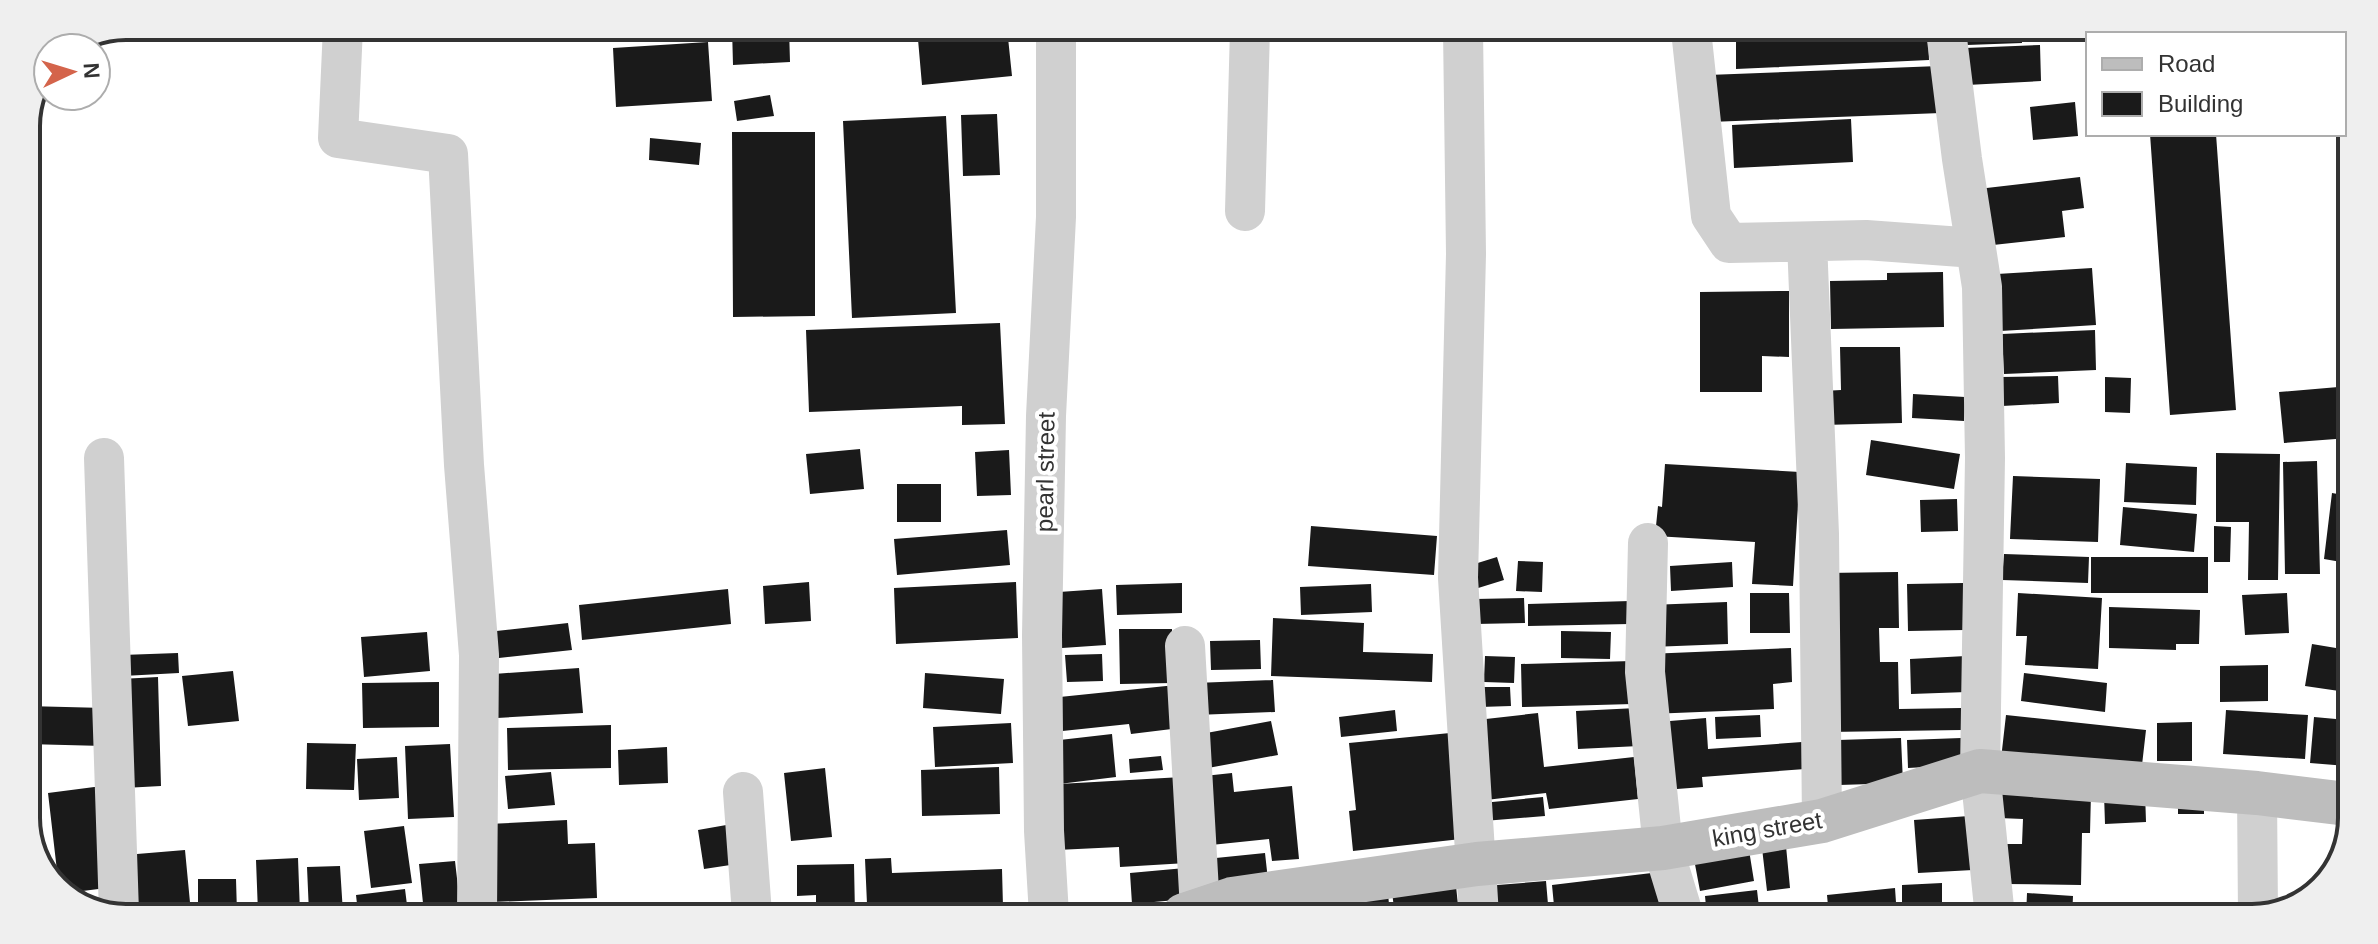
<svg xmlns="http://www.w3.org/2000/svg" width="2378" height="944" font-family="Arial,sans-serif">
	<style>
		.building { fill: #1a1a1a }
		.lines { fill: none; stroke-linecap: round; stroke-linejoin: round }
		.street { stroke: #d0d0d0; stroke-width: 40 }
		.secondary { stroke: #bdbdbd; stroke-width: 44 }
		.labels { text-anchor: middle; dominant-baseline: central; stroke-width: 8; stroke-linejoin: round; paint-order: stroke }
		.street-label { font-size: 24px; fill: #333; stroke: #fff }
		.rim { fill: none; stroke: #333; stroke-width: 4 }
	</style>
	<rect width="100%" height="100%" fill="#fff"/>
	<!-- building -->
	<path class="building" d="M732,28H789L790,62L733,65Z
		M917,28H1007L1012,76L922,85Z
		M1967,31H2021L2022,43L1967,45Z
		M2041,31H2063V36L2042,37Z
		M1928,33L1929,60L1736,69V41Z
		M708,42L712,101L616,107L613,48Z
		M2040,45L2041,81L1967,85L1965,48Z
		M1939,66L1941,113L1710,122L1708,75Z
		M770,95L774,116L737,121L734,101Z
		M2075,102L2078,136L2033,140L2030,107Z
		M997,114L1000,175L963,176L961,115Z
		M946,116L956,313L852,318L843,121Z
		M1851,119L1853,162L1734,168L1732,125Z
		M732,132H815V316L733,317Z
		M2150,134H2216L2236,410L2170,415Z
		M650,138L701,143L699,165L649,160Z
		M2080,177L2084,208L2062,211L2065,237L1984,246L1978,189Z
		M2092,268L2096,325L2000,331L1997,274Z
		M1943,272L1944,327L1831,329L1830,281L1887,280V273Z
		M1789,291V357L1762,356V392H1700V292Z
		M1000,323L1005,424L962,425V406L809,412L806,330Z
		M2095,330L2096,370L2004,374L2002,334Z
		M1840,347H1900L1902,423L1823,425V391L1841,390Z
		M2058,376L2059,403L2002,406L2001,377Z
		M2105,377L2131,378L2130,413L2105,412Z
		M2350,386L2349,438L2284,443L2279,392Z
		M1913,394L1965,397L1964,421L1912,418Z
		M1871,440L1960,454L1954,489L1866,475Z
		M860,449L864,489L810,494L806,454Z
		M1009,450L1011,495L977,496L975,452Z
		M2216,453L2280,454L2278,580H2248L2249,522H2216Z
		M2317,461L2320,574H2285L2283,462Z
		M2126,463L2197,467L2196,505L2124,502Z
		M1665,464L1800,472L1793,586L1752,584L1755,542L1655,536L1658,506L1662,507Z
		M2013,476L2100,479L2098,542L2010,539Z
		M897,484H941V522H897Z
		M2332,493L2349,496L2347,563L2324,559Z
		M1957,499L1958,531L1921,532L1920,500Z
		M2123,507L2197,514L2194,552L2120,545Z
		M1311,526L1437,536L1434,575L1308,566Z
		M2214,526L2231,527L2230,562H2214Z
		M1007,530L1010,565L897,575L894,539Z
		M2004,554L2089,557L2088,583L2002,580Z
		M1497,557L1504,580L1475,589L1468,566Z
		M2091,557H2208V593H2091Z
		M1518,561L1543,562L1542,592L1516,591Z
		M1732,562L1733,587L1671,591L1670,566Z
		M1898,572L1899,628H1879L1880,662H1898L1899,709L1961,708L1962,730L1828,732L1825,573Z
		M809,582L811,621L765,624L763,586Z
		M1016,582L1018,638L896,644L894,588Z
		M1182,583V613L1117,615L1116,585Z
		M1964,583L1965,630L1908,631L1907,584Z
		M1371,584L1372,612L1301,615L1300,587Z
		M728,589L731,624L582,640L579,605Z
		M1102,589L1106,645L1062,648L1059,592Z
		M1750,593H1789L1790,633H1750Z
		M2018,593L2102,598L2098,669L2025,665L2027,636H2016Z
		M2287,593L2289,633L2245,635L2242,595Z
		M1524,598L1525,623L1475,624V599Z
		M1630,601V624L1528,626V604Z
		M1727,602L1728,644L1651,647L1650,605Z
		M2109,607L2200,610L2199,644H2176V650L2109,648Z
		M1273,618L1364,623L1363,652L1433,654L1432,682L1271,676Z
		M568,623L572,650L481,660L478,633Z
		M1119,629H1172V683L1120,684Z
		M1561,631L1611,632L1610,659L1561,658Z
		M427,632L430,671L364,677L361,637Z
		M1260,640L1261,669L1211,670L1210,641Z
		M2312,644L2348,650L2346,692L2305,686Z
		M1791,648L1792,682L1773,684L1774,709L1650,714L1647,654Z
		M178,653L179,673L123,676L122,655Z
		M1102,654L1103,681L1067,682L1065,655Z
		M1485,656L1515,657L1514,683L1484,682Z
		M1966,656L1967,692L1911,694L1910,659Z
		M1632,661L1633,704L1522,707L1521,664Z
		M2268,665V701L2220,702V666Z
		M579,668L583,713L497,718L494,674Z
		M233,671L239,721L188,726L182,676Z
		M925,673L1004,679L1001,714L923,708Z
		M2024,673L2107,683L2105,712L2021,701Z
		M158,677L161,786L124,788L120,679Z
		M1273,680L1275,712L1196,715L1195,683Z
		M439,682V727L363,728L362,683Z
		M1176,685L1180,728L1131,734L1129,724L1053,732L1050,698Z
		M1480,687H1510L1511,706L1480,707Z
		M26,706L105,708L104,746L26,744Z
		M1637,708L1639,746L1578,749L1576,711Z
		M1395,710L1397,731L1341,737L1339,717Z
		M2226,710L2308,715L2305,759L2223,754Z
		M1538,713L1544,767L1634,757L1638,799L1549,809L1546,793L1486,800L1477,720Z
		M1760,715L1761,737L1716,739L1715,717Z
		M2006,715L2146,730L2141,774L2001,759Z
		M2314,717L2347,720V766L2310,763Z
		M1706,718L1708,749L1802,742L1805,769L1702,777L1703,787L1664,790L1658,722Z
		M1271,721L1278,755L1208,768L1201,734Z
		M2192,722V761H2157V723Z
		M1011,723L1013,763L935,767L933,727Z
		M611,725V768L508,770L507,728Z
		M1450,733L1461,839L1353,851L1349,811L1356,810L1349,743Z
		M1112,734L1116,777L1059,784L1182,777L1187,863L1120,867L1119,847L1057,850L1051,741Z
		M1901,738L1903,783L1839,785L1838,740Z
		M1961,738L1962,765L1908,768L1907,740Z
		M307,743L356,744L354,790L306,789Z
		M450,744L454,817L408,819L405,746Z
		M667,747L668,783L619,785L618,750Z
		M1161,756L1163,770L1130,773L1129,759Z
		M397,757L399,798L359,800L357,759Z
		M999,767L1000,814L922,816L921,770Z
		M825,768L832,837L791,841L784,773Z
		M551,772L555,805L508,809L505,776Z
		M1232,773L1234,792L1292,786L1299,859L1272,861L1269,839L1211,845L1204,776Z
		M102,786L114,887L67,893L59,888L48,793Z
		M2000,791L2091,793L2090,833H2082L2081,885L2006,884L2007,844H2022L2023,819L1999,818Z
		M2145,792L2146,822L2105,824L2104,794Z
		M1543,797L1545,816L1484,821L1482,803Z
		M2178,798H2204V814H2178Z
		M1969,816L1973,870L1918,873L1914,820Z
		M567,820L568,844L595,843L597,898L492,902L488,824Z
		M732,824L737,864L704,869L698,830Z
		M404,826L412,883L371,888L364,831Z
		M1786,846L1790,888L1767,891L1762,848Z
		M185,850L191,913H130L125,855Z
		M1749,850L1754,881L1700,891L1694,859Z
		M1265,853L1268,880L1209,886L1206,859Z
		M298,858L300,913H258L256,860Z
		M891,858L892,873L1002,869L1003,907L967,908V915H902V903L867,904L865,859Z
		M455,861L461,913H424L419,864Z
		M854,864L855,914H816V895L797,896V865Z
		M340,866L343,913H309L307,867Z
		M1185,868L1187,899L1132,904L1130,873Z
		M1660,872L1665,917L1555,916L1552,885Z
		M1455,876L1459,915L1395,916L1391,884Z
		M198,879H236L237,913H198Z
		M1546,881L1549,916H1487L1485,886Z
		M1942,883V917H1902V885Z
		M1895,888L1897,917H1829L1827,895Z
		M405,889L408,913H358L356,895Z
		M1757,890L1760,916L1707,917L1705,896Z
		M1388,893L1390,916H1361L1360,896Z
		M2027,893L2073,896L2072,918L2026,917Z
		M75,899H108L109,913H94Z
		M785,902L807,905L806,914H784Z
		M559,904V914L479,913V906Z"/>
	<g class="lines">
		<!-- street -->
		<path class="street" d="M343,27L338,138L448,154L464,465L479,655L477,913
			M1463,29L1466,254L1458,578L1479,916
			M1691,30L1711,216L1729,243L1866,240L1975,248
			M1946,31L1962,159L1982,287L1985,458L1980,771L1995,917
			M1245,211L1250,29
			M1807,242L1819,534L1822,821
			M104,458L119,913
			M1648,543L1645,672L1663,848L1684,917
			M1185,646L1200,909
			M743,792L752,914
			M2257,793L2258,916
			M1049,915L1044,831L1042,635L1046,416L1056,217V28"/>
		<!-- secondary -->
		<path class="secondary" d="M1184,915L1232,899L1477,864L1663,848L1822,821L1980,771L2257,793L2347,804"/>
	</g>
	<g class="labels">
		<!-- street labels -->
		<g class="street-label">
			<text transform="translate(1045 472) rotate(-89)">pearl street</text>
			<text transform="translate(1767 829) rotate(-10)">king street</text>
		</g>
	</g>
	<!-- crop -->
	<path d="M0 0H2378V944H0ZM126 40H2252A86 86 0 0 1 2338 126V818A86 86 0 0 1 2252 904H126A86 86 0 0 1 40 818V126A86 86 0 0 1 126 40Z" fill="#efefef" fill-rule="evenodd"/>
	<path class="rim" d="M126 40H2252A86 86 0 0 1 2338 126V818A86 86 0 0 1 2252 904H126A86 86 0 0 1 40 818V126A86 86 0 0 1 126 40Z"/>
	<!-- legend -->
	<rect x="2086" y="32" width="260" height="104" fill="#ffffff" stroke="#adadad" stroke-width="2"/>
	<rect x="2102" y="58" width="40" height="12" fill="#bdbdbd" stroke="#adadad" stroke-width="2"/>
	<text x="2158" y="72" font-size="24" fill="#333333">Road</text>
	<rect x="2102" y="92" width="40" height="24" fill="#1a1a1a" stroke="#adadad" stroke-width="2"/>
	<text x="2158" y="112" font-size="24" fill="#333333">Building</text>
	<!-- north arrow -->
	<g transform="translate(72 72) rotate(86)"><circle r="38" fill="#ffffff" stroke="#adadad" stroke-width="2"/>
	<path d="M0-6L14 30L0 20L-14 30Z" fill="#d4644b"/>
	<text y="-12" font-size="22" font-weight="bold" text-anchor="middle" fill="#333333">N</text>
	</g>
</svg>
